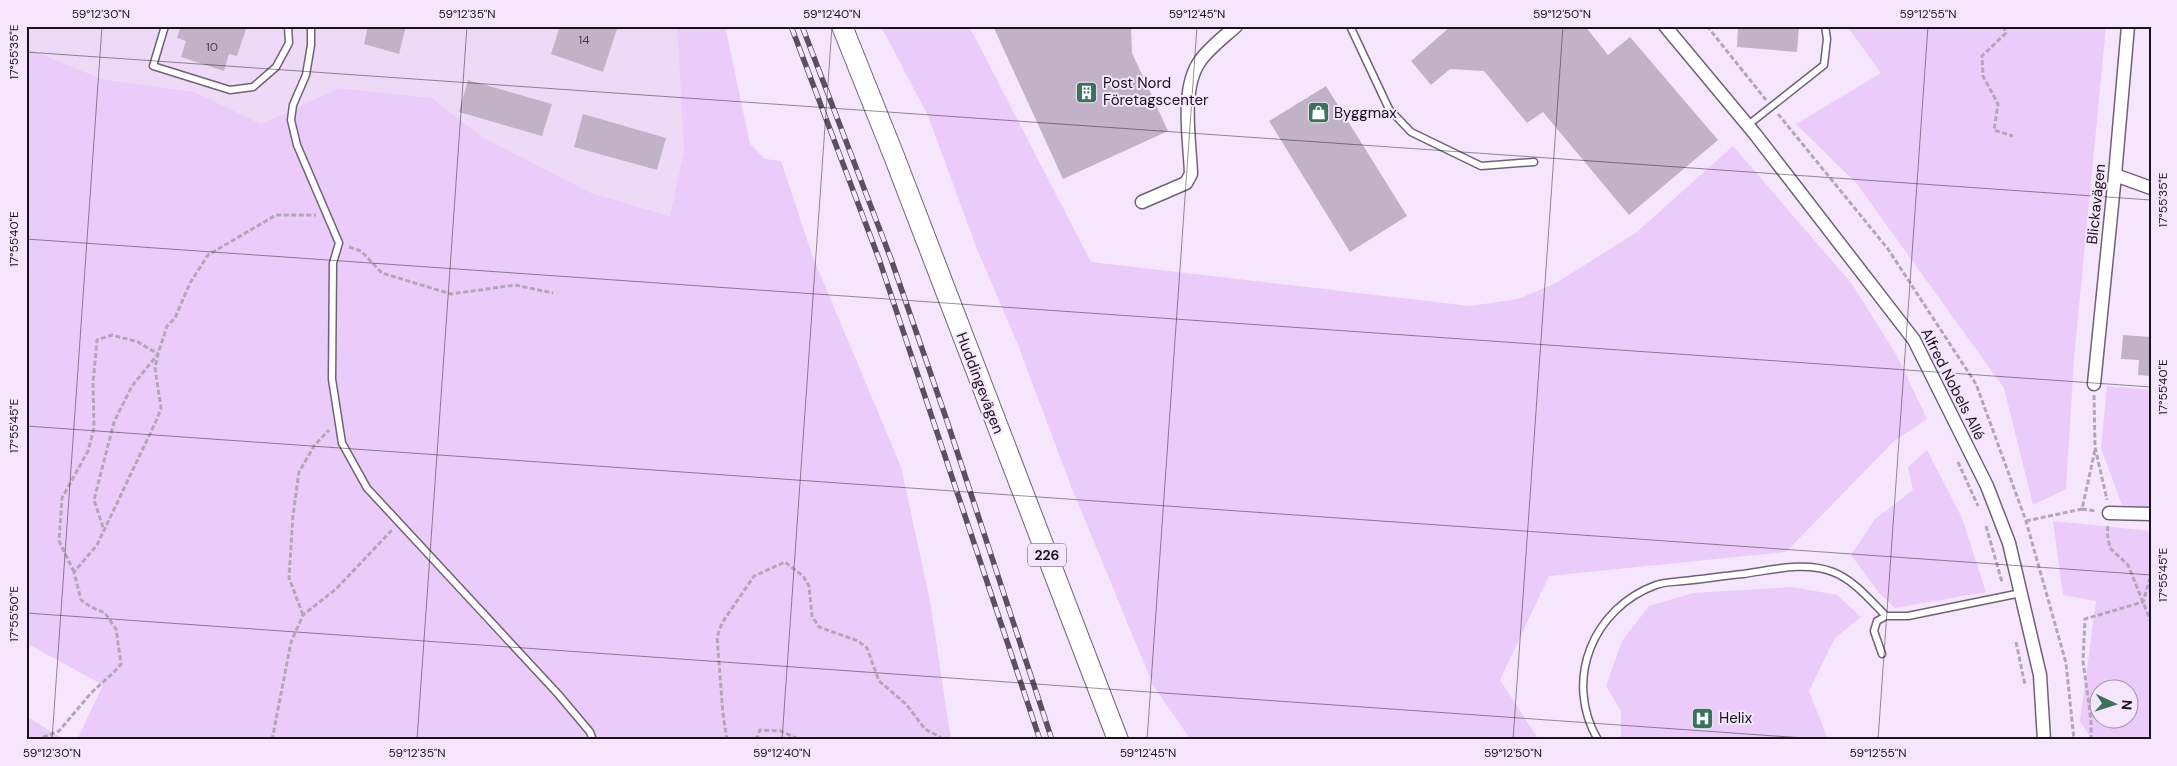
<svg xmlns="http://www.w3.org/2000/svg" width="2177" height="766" font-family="'DM Sans',sans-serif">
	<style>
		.built { fill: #eedaf7 }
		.green { fill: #ebcbf9; fill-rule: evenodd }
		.building { fill: #c2b2c8 }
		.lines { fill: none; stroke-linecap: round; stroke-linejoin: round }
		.lane-casing { stroke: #706276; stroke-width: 9 }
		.street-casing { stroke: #706276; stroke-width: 15 }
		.primary-casing { stroke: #706276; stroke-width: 22 }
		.path { stroke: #b3a6b9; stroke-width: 3; stroke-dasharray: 5 2.5; stroke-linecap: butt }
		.lane { stroke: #fff; stroke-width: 6 }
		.street { stroke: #fff; stroke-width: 12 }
		.primary { stroke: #fff; stroke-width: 20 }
		.rail-casing { stroke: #5a515e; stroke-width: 5.5 }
		.rail { stroke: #f6e6fd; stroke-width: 4; stroke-dasharray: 11; stroke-linecap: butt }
		.ticks { fill: none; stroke: #18121a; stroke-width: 1; stroke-opacity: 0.45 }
		.labels { text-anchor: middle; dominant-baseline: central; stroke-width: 4; stroke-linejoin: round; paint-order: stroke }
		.number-label { font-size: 12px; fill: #423a46 }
		.shield { fill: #f6e6fd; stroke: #5b525e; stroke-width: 1 }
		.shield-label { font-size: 14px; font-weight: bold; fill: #18121a }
		.poi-label { font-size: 15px; fill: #18121a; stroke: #f6e6fd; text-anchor: start }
		.street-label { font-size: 15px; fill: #18121a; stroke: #f6e6fd }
		.neatline { fill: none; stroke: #18121a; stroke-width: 2 }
		.ticks-label { font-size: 12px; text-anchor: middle; fill: #18121a }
	</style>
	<rect width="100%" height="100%" fill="#f6e6fd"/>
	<!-- built -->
	<path class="built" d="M26,26H677L684,151L671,216L591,193L482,137L432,98L339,88L261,124L195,92L102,79L26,48Z"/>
	<!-- green -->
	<path class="green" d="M677,26H725L750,144L765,159L781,161L812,255L901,467L930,601L951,740H77L103,685L26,643V48L102,79L195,92L261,124L339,88L432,98L482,137L591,193L670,216L684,151Z
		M881,26H969L1091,262L1470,306L1518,299L1556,283L1637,232L1733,146L1852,284L1897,356L1927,419L1894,441L1786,552L1549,576L1500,680L1539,740H1191L1153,685L1071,486L1018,345L977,249L928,116Z
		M1847,26H2106L2074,359L2066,489L2033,505L2004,388L1857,184L1796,124L1881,73Z
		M2107,386L2151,390V507L2122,505L2101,448Z
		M1927,450L1962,518L1986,592L1895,608L1880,594L1851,555L1875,519L1913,490L1908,467Z
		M2053,521L2151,531V740H2092L2080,721L2096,601L2063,595ZM2100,688H2130V718H2100Z
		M1792,587L1837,595L1861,617L1835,638L1809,691L1828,740H1621V711L1606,686L1622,641L1649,606L1693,593Z
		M26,716L65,740H26Z"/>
	<!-- building -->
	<path class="building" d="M181,26H247L237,56L229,54L224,71L181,57L186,41L177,38Z
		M368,26H406L399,54L364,44Z
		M560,26H618L603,72L551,54Z
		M993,26H1131L1132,53L1168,131L1063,179Z
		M1451,26H1585L1608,55L1630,37L1718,140L1629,215L1543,112L1527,123L1484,71L1450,69L1431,85L1411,61Z
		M1738,26H1799L1797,52L1737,47Z
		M468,80L552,104L542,136L459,112Z
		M1326,86L1407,216L1350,252L1269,121Z
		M583,114L666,138L657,170L574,147Z
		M2123,335L2151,337V376L2138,375L2139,360L2121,359Z"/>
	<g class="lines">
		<defs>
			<path id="lane" d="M165,26L153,66L230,90L253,87L276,67L289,43L288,26
				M311,26V45L306,75L293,105L291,120L297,145L339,243L333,263L332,379L342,443L367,488L558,694L590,732L593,740
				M1350,26L1389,109L1411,132L1481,166L1534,162
				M1748,125L1824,65L1827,39L1825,26
				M1882,654L1874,631L1877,621L1886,616
				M1598,740C1563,680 1593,608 1656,585C1664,582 1674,582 1683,581C1703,579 1723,576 1743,574C1772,570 1805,561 1833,572C1854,580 1871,601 1886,616H1908L2021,593"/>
			<path id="street" d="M1665,26L1755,134L1914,340L1987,486L2009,543L2040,675L2044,740
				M2115,175L2151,188
				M1142,202L1186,183L1191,174C1190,141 1180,89 1200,61C1209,48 1224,37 1236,26
				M2094,384L2115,175L2128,26
				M2109,513L2151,514"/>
			<path id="primary" d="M842,26L894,156L1118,740"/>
		</defs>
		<!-- lane casing -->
		<use href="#lane" class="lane-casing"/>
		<!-- street casing -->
		<use href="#street" class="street-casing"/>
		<!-- primary casing -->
		<use href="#primary" class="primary-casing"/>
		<!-- path -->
		<path class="path" d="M1707,26L1766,100
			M2003,26L2006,33L1982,56L1983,76L1998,104L1994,130L2013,136
			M1778,114L1888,249L1976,384L2026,521L2066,663L2074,740
			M349,247L361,251L382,273L451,294L515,285L553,293
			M2094,395L2095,447L2107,500
			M1958,462L1978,506
			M2082,509L2096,511
			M2026,521L2082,509L2095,450
			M1986,526L2002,582
			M2108,526L2107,533L2110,548L2128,565L2151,622
			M74,572L59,541L62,498L88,451L94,428L93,383L97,340L112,335L138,342L158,354L132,386L114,422L94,500L104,530
			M303,615L289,578L293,515L299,472L314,446L329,430
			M2016,642L2025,685
			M36,740L59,731L91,693L114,672L121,664L116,629L105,613L91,607L81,600L74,572L97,545L157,419L161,408L155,368L158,354L167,326L175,318L190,283L208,255L276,215H316
			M272,740L291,642L303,615L336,589L392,530
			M727,740L723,714L717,637L722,623L754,576L785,562L803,576L809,586L812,616L819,627L858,641L867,648L879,681L906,704L925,729L940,737L942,740
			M756,740L760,730L781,731L800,740
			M2091,740V720L2083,661L2085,619L2143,602L2151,575"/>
		<!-- lane -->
		<use href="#lane" class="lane"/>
		<!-- street -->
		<use href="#street" class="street"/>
		<!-- primary -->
		<use href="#primary" class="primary"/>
		<defs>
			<path id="rail" d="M791,26L879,259L1040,740
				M802,26L891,259L946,418L1052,740"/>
		</defs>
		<!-- rail casing -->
		<use href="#rail" class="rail-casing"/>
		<!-- rail -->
		<use href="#rail" class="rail"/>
	</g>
	<!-- ticks -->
	<path class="ticks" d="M26,52L2151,200M26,239L2151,387M26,426L2151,575M26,613L1832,740M52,740L102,26M417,740L467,26M782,740L832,26M1147,740L1197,26M1513,740L1563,26M1878,740L1928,26"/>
	<!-- icons -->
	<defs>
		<symbol id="building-square" viewBox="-11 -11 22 22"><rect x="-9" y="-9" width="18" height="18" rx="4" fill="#39735c" stroke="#f6e6fd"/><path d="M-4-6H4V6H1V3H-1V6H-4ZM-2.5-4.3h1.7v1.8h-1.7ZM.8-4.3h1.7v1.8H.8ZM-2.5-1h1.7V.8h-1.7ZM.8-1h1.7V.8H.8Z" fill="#fff"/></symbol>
		<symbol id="shop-square" viewBox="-11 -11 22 22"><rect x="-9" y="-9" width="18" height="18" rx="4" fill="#39735c" stroke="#f6e6fd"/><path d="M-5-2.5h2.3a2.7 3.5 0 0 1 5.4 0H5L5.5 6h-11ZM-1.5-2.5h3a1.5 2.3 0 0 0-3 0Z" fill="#fff"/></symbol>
		<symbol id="hospital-square" viewBox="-11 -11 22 22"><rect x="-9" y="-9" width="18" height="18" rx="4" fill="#39735c" stroke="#f6e6fd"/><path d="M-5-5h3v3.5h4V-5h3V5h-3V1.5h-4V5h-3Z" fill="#fff"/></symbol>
	</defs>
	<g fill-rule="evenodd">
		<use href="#building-square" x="1074" y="80" width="25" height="25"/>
		<use href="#shop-square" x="1306" y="100" width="25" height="25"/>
		<use href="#hospital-square" x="1690" y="706" width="25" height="25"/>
	</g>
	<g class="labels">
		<!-- number labels -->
		<g class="number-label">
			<text x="584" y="40">14</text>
			<text x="212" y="47">10</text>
		</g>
		<!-- shield labels -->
		<rect class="shield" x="1028" y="543.5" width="38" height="23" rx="4"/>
		<g class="shield-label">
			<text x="1047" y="555">226</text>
		</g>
		<!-- poi labels -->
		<g class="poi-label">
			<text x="1103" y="83">Post Nord<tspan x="1103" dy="17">Företagscenter</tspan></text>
			<text x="1334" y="113">Byggmax</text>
			<text x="1719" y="718">Helix</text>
		</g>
		<!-- street labels -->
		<g class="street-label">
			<text transform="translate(2096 204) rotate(-84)">Blickavägen</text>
			<text transform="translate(980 383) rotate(69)">Huddingevägen</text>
			<text transform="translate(1953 384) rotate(63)">Alfred Nobels Allé</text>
		</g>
	</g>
	<!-- border -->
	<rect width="2177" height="766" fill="none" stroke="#f6e6fd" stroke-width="55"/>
	<!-- north arrow -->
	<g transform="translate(2114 704) rotate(94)"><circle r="24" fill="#f6e6fd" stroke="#9d91a2"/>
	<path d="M0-4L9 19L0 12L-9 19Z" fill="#39735c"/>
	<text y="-8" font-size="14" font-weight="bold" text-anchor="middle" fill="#18121a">N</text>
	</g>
	<rect x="28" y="28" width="2122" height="710" class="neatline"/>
	<g class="ticks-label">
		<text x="101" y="18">59°12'30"N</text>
		<text x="467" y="18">59°12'35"N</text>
		<text x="832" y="18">59°12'40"N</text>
		<text x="1197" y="18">59°12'45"N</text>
		<text x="1562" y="18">59°12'50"N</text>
		<text x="1928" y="18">59°12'55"N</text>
		<text transform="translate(14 52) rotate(-90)" y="4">17°55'35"E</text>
		<text transform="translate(2163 200) rotate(-90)" y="4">17°55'35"E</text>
		<text transform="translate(14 239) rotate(-90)" y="4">17°55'40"E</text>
		<text transform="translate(2163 387) rotate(-90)" y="4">17°55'40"E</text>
		<text transform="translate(14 426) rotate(-90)" y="4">17°55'45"E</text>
		<text transform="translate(2163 575) rotate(-90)" y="4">17°55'45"E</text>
		<text transform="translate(14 614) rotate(-90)" y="4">17°55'50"E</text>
		<text x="52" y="757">59°12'30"N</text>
		<text x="417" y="757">59°12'35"N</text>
		<text x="782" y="757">59°12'40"N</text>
		<text x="1148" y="757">59°12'45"N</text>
		<text x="1513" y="757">59°12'50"N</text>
		<text x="1878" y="757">59°12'55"N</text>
	</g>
</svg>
